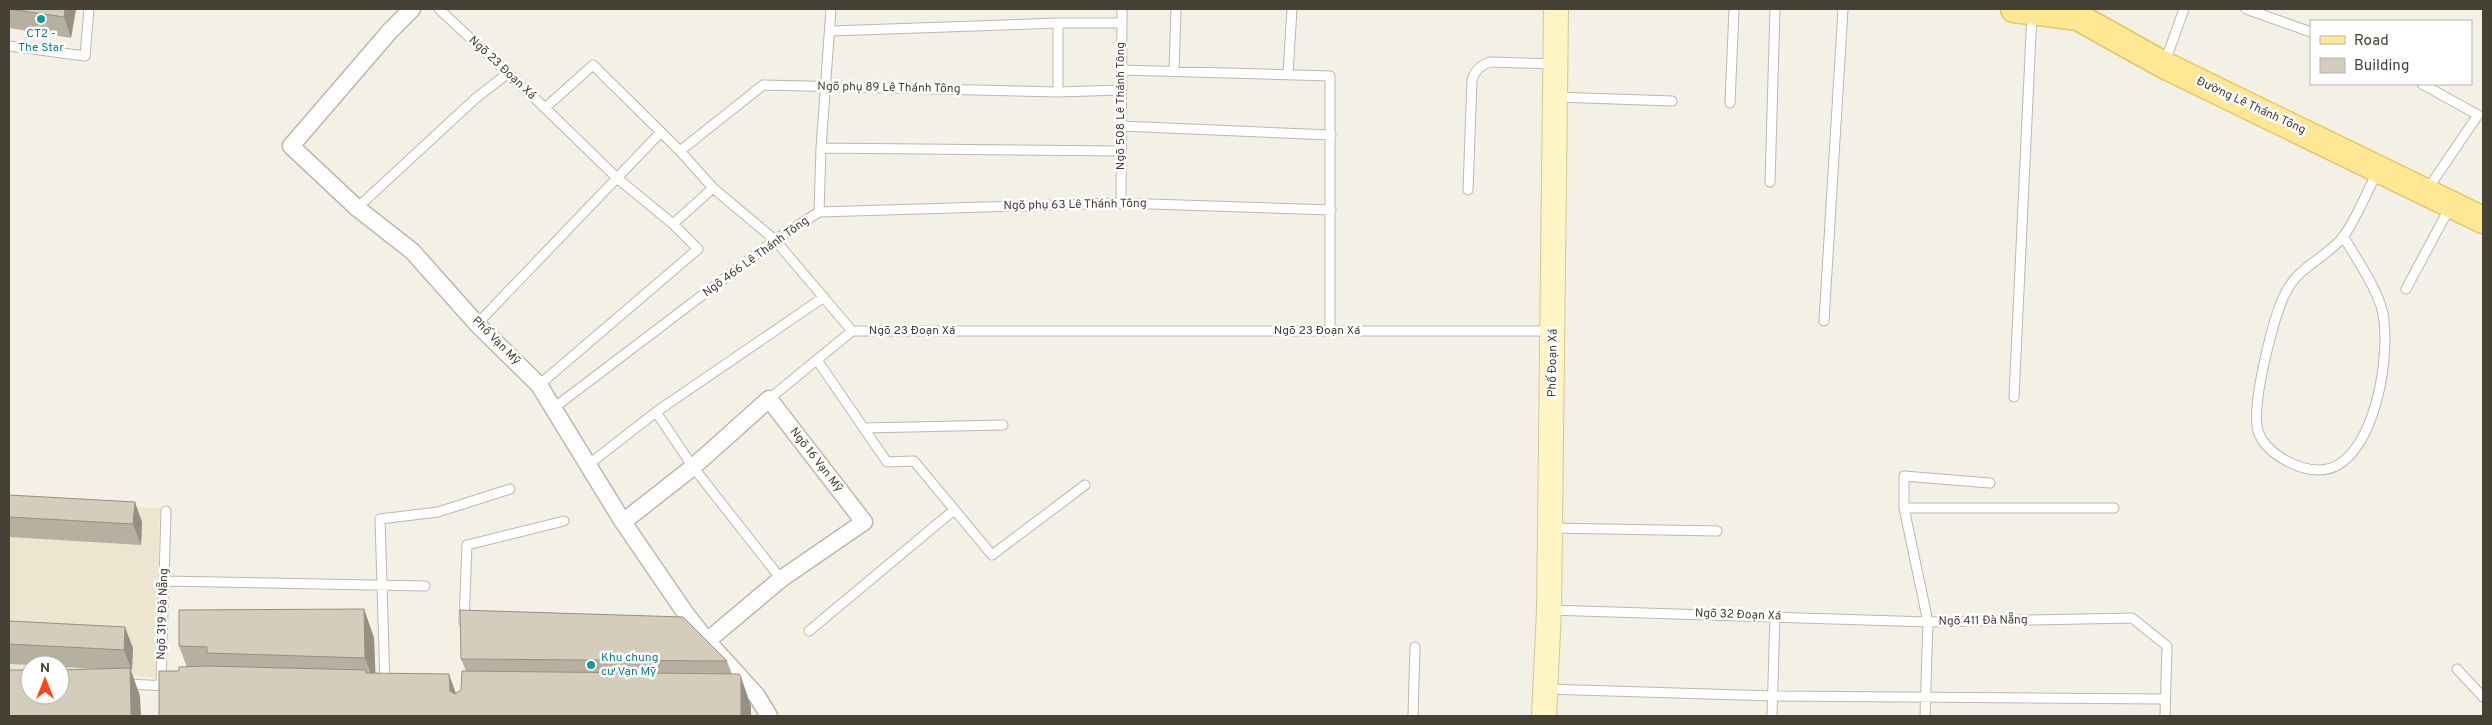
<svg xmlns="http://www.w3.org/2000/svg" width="2492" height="725" font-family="Overpass,sans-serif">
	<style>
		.education { fill: #ece6d0 }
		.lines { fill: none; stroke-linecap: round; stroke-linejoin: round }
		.lane-casing { stroke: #bfb8a9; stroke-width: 11 }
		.street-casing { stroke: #bfb8a9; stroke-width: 19 }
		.secondary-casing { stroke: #d4c795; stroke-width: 26 }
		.primary-casing { stroke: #e4c663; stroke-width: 29 }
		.lane { stroke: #fff; stroke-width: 9 }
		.street { stroke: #fff; stroke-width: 16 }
		.secondary { stroke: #fff5c4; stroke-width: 24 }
		.primary { stroke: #ffe793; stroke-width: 26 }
		.wall { fill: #b7b0a1 }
		.shaded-wall { fill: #959083 }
		.building { fill: #d5cdbb; stroke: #959083 }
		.culture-dot { fill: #0f9aa8; stroke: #fff; stroke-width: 2 }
		.labels { text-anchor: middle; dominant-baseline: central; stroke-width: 5; stroke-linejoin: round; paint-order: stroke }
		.culture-label { font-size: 12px; fill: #0d838f; stroke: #fff }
		.street-label { font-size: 12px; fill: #464135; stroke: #fff }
	</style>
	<rect width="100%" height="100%" fill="#f3f0e6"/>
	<!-- education -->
	<path class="education" d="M9,502L160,508L155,677L60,673V665H30V672L9,671Z"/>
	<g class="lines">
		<defs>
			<path id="lane" d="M439,9L545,108L593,65L680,151L713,188L775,240L852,331H1551
				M2246,9L2311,32
				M1058,23H1122
				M831,31L1058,23V92
				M9,46L85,56L89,9
				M2165,62L2184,9
				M1121,70L1330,76V331
				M1174,71L1176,9
				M1288,73L1292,9
				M2422,84L2478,115L2427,190
				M1556,97L1672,101
				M1730,103L1734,9
				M545,108L617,178L673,224
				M1120,126L1331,135
				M821,148L1121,151
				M680,151L763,85L1058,92L1121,90
				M1770,182L1775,9
				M1468,190L1472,80C1476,69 1480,66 1490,62L1554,64
				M1121,203L1122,9
				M357,208L476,98L507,74
				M819,212L1121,203L1331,210
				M2343,236C2356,258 2373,282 2381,306C2394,348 2375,470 2319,470C2297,470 2265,453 2258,431C2251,406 2273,316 2286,292C2298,267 2326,258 2343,237C2356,220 2367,191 2378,171
				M2406,289L2451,205
				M1824,321L1843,9
				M477,324L661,132
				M817,360L887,462L914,461L992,555L1085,485
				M539,385L698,249L673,224L713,188
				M2014,397L2032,13
				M769,399L852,331
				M555,407L775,240L819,212L821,148L831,9
				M656,412L693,467L781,579
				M863,428L1003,425
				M588,465L656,412L824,297
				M1904,508H2114
				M1552,528L1717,531
				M165,581L425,586
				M1549,610L1928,622L2132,618L2167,646L2165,716
				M464,622L467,545L564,521
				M809,631L954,510
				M2457,669L2483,697
				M161,681L166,511
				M125,684L170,686
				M385,685L380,519L438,512L510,489
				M1545,689L1774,696L2165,699
				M1413,716L1415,647
				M1772,716L1775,616
				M1925,716L1928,622L1904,508V476L1990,483"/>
			<path id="street" d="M412,9L390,31L291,146L357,208L412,251L477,324L539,385L623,522L686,614L707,641L757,696L769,716
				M623,522L693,467L769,399L864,522L781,579L707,641"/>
			<path id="secondary" d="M1544,716L1549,610L1556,9"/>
			<path id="primary" d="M2014,9L2078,17L2164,65L2483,220"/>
		</defs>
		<!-- lane casing -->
		<use href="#lane" class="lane-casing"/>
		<!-- street casing -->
		<use href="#street" class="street-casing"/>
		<!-- secondary casing -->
		<use href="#secondary" class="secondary-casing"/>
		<!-- primary casing -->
		<use href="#primary" class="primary-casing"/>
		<!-- lane -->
		<use href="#lane" class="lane"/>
		<!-- street -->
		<use href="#street" class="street"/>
		<!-- secondary -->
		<use href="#secondary" class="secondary"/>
		<!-- primary -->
		<use href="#primary" class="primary"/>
	</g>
	<!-- wall -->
	<path class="wall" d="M9,9H76L71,38L9,28Z
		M9,495L142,522L141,545L9,537Z
		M364,609L374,638L375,673L456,693L461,690L466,671L461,659L727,661L732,674L751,706V716H159L179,671L187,667L179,646Z
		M9,621L133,648L131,671L140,696L97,669L60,667V665H30L9,664Z"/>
	<!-- shaded-wall -->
	<path class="shaded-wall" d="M65,9H76L71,38L64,17Z
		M135,502L142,522L141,545L133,524Z
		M364,609L374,638L376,686L365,658Z
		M125,627L133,648L132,671L124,650Z
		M130,668L140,696L141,716H131Z
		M449,674L459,702L450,691Z
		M741,677L751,706V716H741Z"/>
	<!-- building -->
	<path class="building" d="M9,9H65L64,17Z
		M9,495L135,502L133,524L9,517Z
		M364,609L365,658L207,653V647L179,646V610Z
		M460,610L683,617L727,661L461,659Z
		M9,621L125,627L124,650L9,644Z
		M206,666L366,670V673L449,674L450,691L455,694L461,690L462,671L739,674L741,677V716H159V671H179V667Z
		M130,668L131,716H9V670H30V695H60V670Z"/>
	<!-- markers -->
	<g class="culture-dot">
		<circle cx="41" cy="19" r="5"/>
		<circle cx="591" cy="665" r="5"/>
	</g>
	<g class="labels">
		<!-- culture labels -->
		<g class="culture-label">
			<text x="41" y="34">CT2 -<tspan x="41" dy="14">The Star</tspan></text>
			<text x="601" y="658" text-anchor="start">Khu chung<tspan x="601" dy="14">cư Vạn Mỹ</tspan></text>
		</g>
		<!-- street labels -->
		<g class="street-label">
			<text transform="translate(502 68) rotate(43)">Ngõ 23 Đoạn Xá</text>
			<text transform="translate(889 88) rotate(1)">Ngõ phụ 89 Lê Thánh Tông</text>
			<text transform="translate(1121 106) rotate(-90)">Ngõ 508 Lê Thánh Tông</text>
			<text transform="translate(2251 106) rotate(25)">Đường Lê Thánh Tông</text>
			<text transform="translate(1075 205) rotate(-1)">Ngõ phụ 63 Lê Thánh Tông</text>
			<text transform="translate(756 257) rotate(-36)">Ngõ 466 Lê Thánh Tông</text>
			<text x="912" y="331">Ngõ 23 Đoạn Xá</text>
			<text x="1317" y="331">Ngõ 23 Đoạn Xá</text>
			<text transform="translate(496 341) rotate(45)">Phố Vạn Mỹ</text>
			<text transform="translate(1553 363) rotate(-89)">Phố Đoạn Xá</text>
			<text transform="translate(816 460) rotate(52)">Ngõ 16 Vạn Mỹ</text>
			<text transform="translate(163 614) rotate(-88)">Ngõ 319 Đà Nẵng</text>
			<text transform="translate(1738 615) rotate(2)">Ngõ 32 Đoạn Xá</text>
			<text transform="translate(1983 621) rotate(-1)">Ngõ 411 Đà Nẵng</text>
		</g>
	</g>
	<!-- border -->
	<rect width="2492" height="725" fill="none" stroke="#464135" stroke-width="20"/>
	<!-- legend -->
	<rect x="2310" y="20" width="162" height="65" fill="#ffffff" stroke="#b5b3ae"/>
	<rect x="2320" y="36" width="25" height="8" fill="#ffe793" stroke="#b5b3ae"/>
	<text x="2354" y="45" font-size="15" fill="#464135">Road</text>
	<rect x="2320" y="58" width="25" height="15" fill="#d5cdbb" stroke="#b5b3ae"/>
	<text x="2354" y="70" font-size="15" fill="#464135">Building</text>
	<!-- north arrow -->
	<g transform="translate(45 680)"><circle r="24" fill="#ffffff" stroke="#b5b3ae"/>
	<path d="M0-4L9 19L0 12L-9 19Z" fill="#fb4715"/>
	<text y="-8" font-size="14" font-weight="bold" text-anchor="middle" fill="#464135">N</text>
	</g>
</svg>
